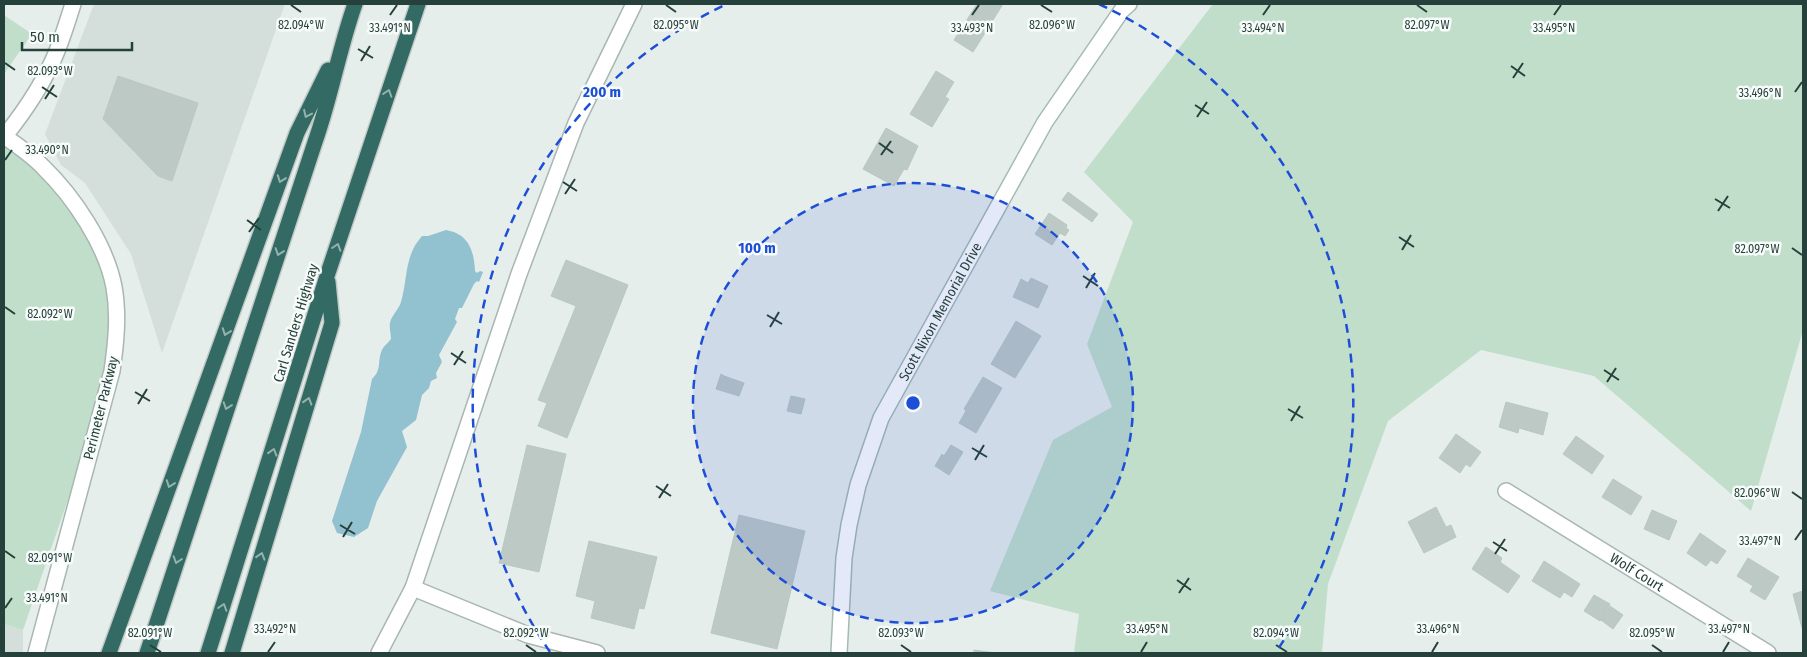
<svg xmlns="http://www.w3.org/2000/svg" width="1807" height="657" font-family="'Fira Sans Condensed',sans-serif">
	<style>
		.built { fill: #d4dedb }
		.green { fill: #c1decb }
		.water { fill: #92c1d0 }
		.building { fill: #bcc9c5; stroke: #b9c8c3 }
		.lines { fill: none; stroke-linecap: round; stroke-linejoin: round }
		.street-casing { stroke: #a9b6b3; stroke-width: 18 }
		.secondary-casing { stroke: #a5bab4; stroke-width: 18 }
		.highway-casing { stroke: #c2cac8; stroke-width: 18 }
		.street { stroke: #fff; stroke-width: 15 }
		.secondary { stroke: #fff; stroke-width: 15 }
		.highway { stroke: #336b64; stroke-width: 15 }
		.oneway { stroke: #95b3ae }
		.ticks { fill: none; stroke: #26403b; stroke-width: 2 }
		.ring { fill: none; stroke: #1d4ed8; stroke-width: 2.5; stroke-dasharray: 9 6 }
		.labels { text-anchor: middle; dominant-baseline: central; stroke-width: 5; stroke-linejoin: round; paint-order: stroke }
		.street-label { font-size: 14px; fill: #26403b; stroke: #f7fbf9 }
		.ticks-label { font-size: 12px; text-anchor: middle; fill: #26403b; stroke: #f7fbf9; stroke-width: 5; stroke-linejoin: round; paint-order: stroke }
		.centre { fill: #1d4ed8; stroke: #f7fbf9; stroke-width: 2.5 }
		.ring-label { font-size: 15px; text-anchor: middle; font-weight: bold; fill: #1d4ed8; stroke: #f7fbf9; stroke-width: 5; stroke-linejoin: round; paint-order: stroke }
	</style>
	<rect width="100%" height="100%" fill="#e6eeeb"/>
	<!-- built -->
	<path class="built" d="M94,4H285L162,353L131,254L85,183L61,165L45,134Z
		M4,624L23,630V653H4Z"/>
	<!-- green -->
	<path class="green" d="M1213,4H1803V330L1751,511L1594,376L1481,350L1388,421L1328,584L1322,653H1074L1079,614L990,591L1053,440L1112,407L1087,344L1133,222L1084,172Z
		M4,15L32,34L4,74Z
		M4,137L55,179L106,258L114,358L92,430L23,630L4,624Z"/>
	<!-- water -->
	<path class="water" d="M446,230C469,234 474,251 475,271L477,273L480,271L483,272L479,282L477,281L474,284L462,308H459L455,319L457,322L439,355L442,362L436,373L437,378L431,381L429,388L422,395L416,420L402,431L407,447L377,501L368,528L354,537L337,533L332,521L361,432L372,379C383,368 376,361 383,348C385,345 389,342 391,339C391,334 389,327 390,323C391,316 399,309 401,302C408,278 404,256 422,236H428Z"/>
	<!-- building -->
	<path class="building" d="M977,4H1003L973,52L954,40Z
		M936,71L954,82L945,97L949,99L932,127L910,114Z
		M118,76L198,103L172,181L158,176L103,119Z
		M886,128L918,146L907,170L904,169L894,186L863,169Z
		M1068,192L1098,214L1092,222L1062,200Z
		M1049,213L1067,225L1066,228L1069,230L1065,236L1060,233L1052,245L1035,234Z
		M566,260L628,285L567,438L538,426L547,403L538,400L576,306L551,296Z
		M1031,278L1048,286L1038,308L1013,297L1021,279L1028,283Z
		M1016,321L1041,336L1015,378L991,364Z
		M721,374L724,376L744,383L739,396L716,389Z
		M983,377L1002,388L976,433L959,423L966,411L964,409Z
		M791,396L805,399L801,414L787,411Z
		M1506,402L1548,413L1543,435L1519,428L1518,433L1499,427Z
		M1456,434L1481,452L1470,467L1466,464L1460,473L1439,458Z
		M1576,436L1604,456L1592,474L1563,454Z
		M527,445L566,454L539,572L499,563Z
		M951,445L963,452L949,475L935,466L942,454L944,456Z
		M1613,479L1642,497L1631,515L1602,497Z
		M1436,507L1446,527L1451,525L1456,537L1424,553L1408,522Z
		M1652,510L1677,521L1669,540L1644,529Z
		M739,515L805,531L777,649L711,633Z
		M1700,533L1726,551L1717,564L1711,560L1706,566L1687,553Z
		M589,541L657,557L644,609L639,608L634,629L591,618L595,601L576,596Z
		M1486,547L1502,558L1500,562L1520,576L1508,593L1472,569Z
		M1748,558L1779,577L1765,600L1750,591L1753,586L1737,576Z
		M1544,561L1580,584L1572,597L1564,592L1560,598L1532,581Z
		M1803,591V628H1802L1793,594Z
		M1594,595L1610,604L1600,621L1584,611Z
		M1610,606L1623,615L1613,629L1601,620Z
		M974,650L996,653H974Z"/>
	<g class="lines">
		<defs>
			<g id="street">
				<path d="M4,136C18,146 32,155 43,167C74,197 106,245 114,287C119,315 116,343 112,371L36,653"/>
				<path d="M4,137C25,111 44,83 57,51C63,36 68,20 73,4"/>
				<path id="s1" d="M1506,491L1768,653"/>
				<path d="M413,588L528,635L597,653"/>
				<path d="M379,653L413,588L519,274L576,123L634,4"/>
			</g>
			<g id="secondary">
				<path id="s2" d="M839,653L844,558L849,525L858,485L881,418L1045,122L1122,10L1129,4"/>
			</g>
			<path id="highway" d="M109,653L297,133L328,70
				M147,653C202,483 259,313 315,142C331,97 339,49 355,4
				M208,653L327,276L418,4
				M232,653L332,323L328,282"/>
		</defs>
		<!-- street casing -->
		<use href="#street" class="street-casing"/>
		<!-- secondary casing -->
		<use href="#secondary" class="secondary-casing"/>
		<!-- highway casing -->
		<use href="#highway" class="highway-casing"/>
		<!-- street -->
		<use href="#street" class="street"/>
		<!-- secondary -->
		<use href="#secondary" class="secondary"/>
		<!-- highway -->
		<use href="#highway" class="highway"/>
	</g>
	<!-- one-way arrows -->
	<defs><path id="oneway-chevron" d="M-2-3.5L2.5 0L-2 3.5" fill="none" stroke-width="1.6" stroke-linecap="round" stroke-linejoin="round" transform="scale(1.25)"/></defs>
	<g class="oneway">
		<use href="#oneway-chevron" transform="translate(388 93) rotate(-72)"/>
		<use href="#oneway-chevron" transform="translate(307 114) rotate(115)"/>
		<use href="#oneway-chevron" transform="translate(281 179) rotate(110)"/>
		<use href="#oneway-chevron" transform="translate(337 247) rotate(-72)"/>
		<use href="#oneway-chevron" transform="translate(279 252) rotate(109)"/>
		<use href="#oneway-chevron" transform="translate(226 332) rotate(110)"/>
		<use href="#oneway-chevron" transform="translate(308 401) rotate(-73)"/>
		<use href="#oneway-chevron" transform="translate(227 406) rotate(109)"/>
		<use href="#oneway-chevron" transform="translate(273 452) rotate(-73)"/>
		<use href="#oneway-chevron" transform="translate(170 484) rotate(110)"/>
		<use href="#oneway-chevron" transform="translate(261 556) rotate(-73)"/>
		<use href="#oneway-chevron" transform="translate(177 560) rotate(108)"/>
		<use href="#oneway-chevron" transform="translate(223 607) rotate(-72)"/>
	</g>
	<!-- ticks -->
	<path class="ticks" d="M291,5L301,12M666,5L676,12M1041,5L1052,12M1417,5L1427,12M390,15L397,5M972,15L979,5M1263,15L1270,5M1554,15L1561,5M358,49L373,58M361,61L370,46M5,63L15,70M1511,66L1525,76M1513,78L1523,63M42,87L57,97M1795,92L1802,82M45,99L54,85M1195,105L1209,114M1197,117L1207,102M879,143L893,153M881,155L891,141M5,160L12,150M563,182L577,191M565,194L575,179M1715,199L1730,208M1718,211L1728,196M247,220L261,230M249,232L259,218M1399,237L1414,247M1792,248L1802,255M1402,250L1411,235M1083,276L1098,286M1086,288L1095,273M5,307L15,314M767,315L782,324M770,327L779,312M451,353L466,363M454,365L463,351M1604,370L1619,380M1607,382L1616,368M135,392L150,401M138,404L147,389M1288,409L1303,418M1291,421L1300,406M972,448L987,457M975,460L984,445M656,486L671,496M1792,492L1802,499M659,498L668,484M340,525L355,534M343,537L352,522M1795,540L1802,530M1493,542L1507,551M5,551L15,558M1495,554L1505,539M1177,580L1191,590M1179,593L1189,578M5,608L12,598M150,645L161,652M526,645L536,652M901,645L911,652M1276,645L1287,652M1652,645L1662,652M268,652L275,642M1141,652L1147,642M1432,652L1438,642M1723,652L1729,642"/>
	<!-- distance rings -->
	<circle cx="913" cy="403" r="220" fill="#1d4ed8" fill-opacity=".12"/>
	<g class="ring">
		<circle cx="913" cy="403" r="220"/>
		<path d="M550 652A440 440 0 0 1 727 4M1099 4A440 440 0 0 1 1276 652"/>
	</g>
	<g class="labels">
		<!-- street labels -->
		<g class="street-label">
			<text stroke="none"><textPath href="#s2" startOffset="362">Scott Nixon Memorial Drive</textPath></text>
			<text transform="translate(296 323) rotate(-73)">Carl Sanders Highway</text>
			<text transform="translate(101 408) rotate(-76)">Perimeter Parkway</text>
			<text stroke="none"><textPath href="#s1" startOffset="154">Wolf Court</textPath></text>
		</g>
	</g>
	<g class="ticks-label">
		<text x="301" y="29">82.094°W</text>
		<text x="676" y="29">82.095°W</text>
		<text x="1052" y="29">82.096°W</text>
		<text x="1427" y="29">82.097°W</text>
		<text x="972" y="32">33.493°N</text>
		<text x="1263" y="32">33.494°N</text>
		<text x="1554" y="32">33.495°N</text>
		<text x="390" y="32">33.491°N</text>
		<text x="50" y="75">82.093°W</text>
		<text x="1760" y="97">33.496°N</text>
		<text x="47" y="154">33.490°N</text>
		<text x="1757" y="253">82.097°W</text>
		<text x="50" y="318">82.092°W</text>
		<text x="1757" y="497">82.096°W</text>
		<text x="1760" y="545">33.497°N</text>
		<text x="50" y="562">82.091°W</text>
		<text x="47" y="602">33.491°N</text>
		<text x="275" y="633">33.492°N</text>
		<text x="1147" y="633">33.495°N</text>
		<text x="1438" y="633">33.496°N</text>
		<text x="1729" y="633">33.497°N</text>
		<text x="150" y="637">82.091°W</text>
		<text x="526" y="637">82.092°W</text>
		<text x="901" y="637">82.093°W</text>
		<text x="1276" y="637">82.094°W</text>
		<text x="1652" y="637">82.095°W</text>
	</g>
	<circle cx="913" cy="403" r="8" class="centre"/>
	<g class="ring-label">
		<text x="602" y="97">200 m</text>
		<text x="757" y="253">100 m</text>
	</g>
	<!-- border -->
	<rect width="1807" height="657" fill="none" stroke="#26403b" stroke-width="10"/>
	<!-- scale -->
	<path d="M22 42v8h110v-8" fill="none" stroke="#26403b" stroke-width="2.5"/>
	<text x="30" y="42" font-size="15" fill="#26403b" stroke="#f7fbf9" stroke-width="4" paint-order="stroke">50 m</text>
</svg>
